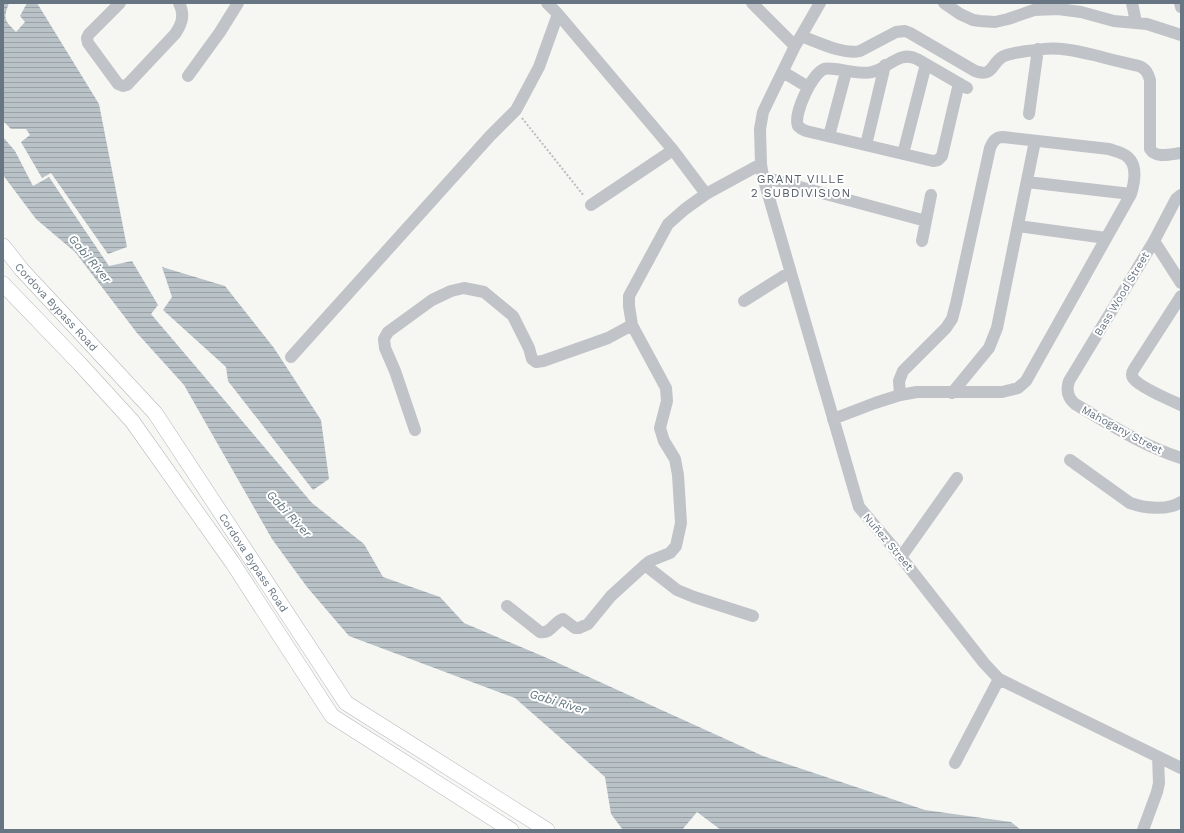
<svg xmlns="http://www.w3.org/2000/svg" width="1184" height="833" font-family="'Work Sans',sans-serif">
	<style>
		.water { fill: url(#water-rules) }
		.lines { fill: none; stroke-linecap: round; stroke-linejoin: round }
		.major-casing { stroke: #b4b7bb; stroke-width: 16 }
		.path { stroke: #babcbf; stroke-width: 2; stroke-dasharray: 2 2; stroke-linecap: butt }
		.minor { stroke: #c0c3c7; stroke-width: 12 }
		.major { stroke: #fff; stroke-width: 15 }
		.labels { text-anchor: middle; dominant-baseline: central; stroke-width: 4; stroke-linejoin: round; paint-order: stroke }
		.street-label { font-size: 11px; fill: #687582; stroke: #fff }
		.neighbourhood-label { font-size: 12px; letter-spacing: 1px; fill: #555f68; stroke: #fff }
		.water-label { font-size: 12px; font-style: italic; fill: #63767e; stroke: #fff }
	</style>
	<defs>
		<pattern id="water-rules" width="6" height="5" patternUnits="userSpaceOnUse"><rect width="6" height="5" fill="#b9c2c7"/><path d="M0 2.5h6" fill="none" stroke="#9aa2a7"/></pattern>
	</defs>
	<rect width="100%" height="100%" fill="#f6f6f3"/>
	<!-- water -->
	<path class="water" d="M3,3H9C3,19 4,20 16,32L25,22L20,16L27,3H37L99,104L127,247L108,254L51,173L42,178L21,142L30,135L26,129H11L3,121Z
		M3,137L15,151L33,186L49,177L109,266L132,261L158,305L151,314L312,503L364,544L383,577L440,597L464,623L547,658L763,756L925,810L1011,822L1021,830H721L697,812L682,830H623L611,814L605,777L515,698L349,636L307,587L272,539L184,385L137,333L75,252L36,219L3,175Z
		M162,267L225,286L274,348L321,420L329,479L313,490L228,381L226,367L163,310L172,297Z"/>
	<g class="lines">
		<defs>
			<g id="major">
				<path id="s1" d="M3,246L22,270L155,413L346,703L547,830"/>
				<path d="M3,284L80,364L132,421L232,562L332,716L511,830"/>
			</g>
		</defs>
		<!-- major casing -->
		<use href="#major" class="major-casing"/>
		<!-- path -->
		<path class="path" d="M522,118L584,196"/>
		<!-- minor -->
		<path class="minor" d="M120,3L89,34L87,38L88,43L118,84L123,86L127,85L175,34C182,24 185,15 179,3
			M547,3L558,14L673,150L706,194
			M752,3L795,46
			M820,3L801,36L795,46L763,112L760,129L761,164L763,177L859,507L893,547L984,663L999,679L1181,768
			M944,3L960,14L973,20L980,21L995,22L1008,19L1034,10L1058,9L1081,12L1114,21L1147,24L1181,35
			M1132,3L1136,22
			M1180,3L1181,7
			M801,36C818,42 843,55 860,51L896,32L905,31L910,33L975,71C994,78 991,62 1004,56C1014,52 1027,51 1037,50C1058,46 1077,51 1098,56C1112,60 1126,63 1139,66C1146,69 1148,73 1150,80V149C1156,159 1171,154 1181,153
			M783,72L808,87
			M188,76L220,32L238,3
			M959,83L942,156L938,160L933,161L806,131C803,130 800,128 798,126C793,114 812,74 824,69C833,66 858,76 872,72C888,69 899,50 917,59L967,88
			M1029,114L1038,49
			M829,136L846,72
			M866,145L885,65
			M903,154L926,64
			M763,177L926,221
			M1027,182L1131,194
			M1181,195L1176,199L1154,241L1069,381C1066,390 1068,398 1075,404C1109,424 1143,446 1181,458
			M591,205L673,150
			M1018,226L1106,238
			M922,241L931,195
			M1154,241L1181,283
			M1181,296L1134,369C1132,372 1131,375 1133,378C1139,387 1170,400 1181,405
			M744,301L790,272
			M291,357L490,136L516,110L539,67L558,14
			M952,393L989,348L997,328L1035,141
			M833,419L875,403L900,395L917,392H1002L1018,388L1026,381L1131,194C1135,181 1138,163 1125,155C1120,152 1115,151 1109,149L1003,137C996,137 993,141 990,148L956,304L952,319L946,328L903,371L899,381L900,395
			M415,430L395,371L385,348L384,339L388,332L432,300L451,291L464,288L484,292L513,316L529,348L532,359L536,362L543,361L608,338L632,325
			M1070,460L1130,503C1144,508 1168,511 1181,502
			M901,557L957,478
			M645,565L677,590L694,597L753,616
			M507,606L540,632C551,634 554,622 563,619L575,628H579L588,624L611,596L645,565L650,561L670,553L676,546L681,523L678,475L675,459L664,441L660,428L667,401L666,388L632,325L629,306V296L668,224L685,209L706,194L761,164
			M955,763L999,679
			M1143,830L1157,792L1159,783L1158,757"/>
		<!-- major -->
		<use href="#major" class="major"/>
	</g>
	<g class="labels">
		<!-- street labels -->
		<g class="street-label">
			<text transform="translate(1122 294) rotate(-59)">Bass Wood Street</text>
			<text stroke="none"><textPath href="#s1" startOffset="81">Cordova Bypass Road</textPath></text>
			<text transform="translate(1122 430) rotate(28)">Mahogany Street</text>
			<text transform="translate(888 542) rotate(50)">Nuñez Street</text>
			<text stroke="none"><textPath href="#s1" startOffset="405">Cordova Bypass Road</textPath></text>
		</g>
		<!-- neighbourhood labels -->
		<g class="neighbourhood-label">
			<text x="801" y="179">GRANT VILLE<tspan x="801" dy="14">2 SUBDIVISION</tspan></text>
		</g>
		<!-- water labels -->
		<g class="water-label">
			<text transform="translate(90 259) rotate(50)">Gabi River</text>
			<text transform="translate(289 514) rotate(47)">Gabi River</text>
			<text transform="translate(558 702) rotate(17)">Gabi River</text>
		</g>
	</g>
	<!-- border -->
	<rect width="1184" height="833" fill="none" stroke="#687582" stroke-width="8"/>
</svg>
